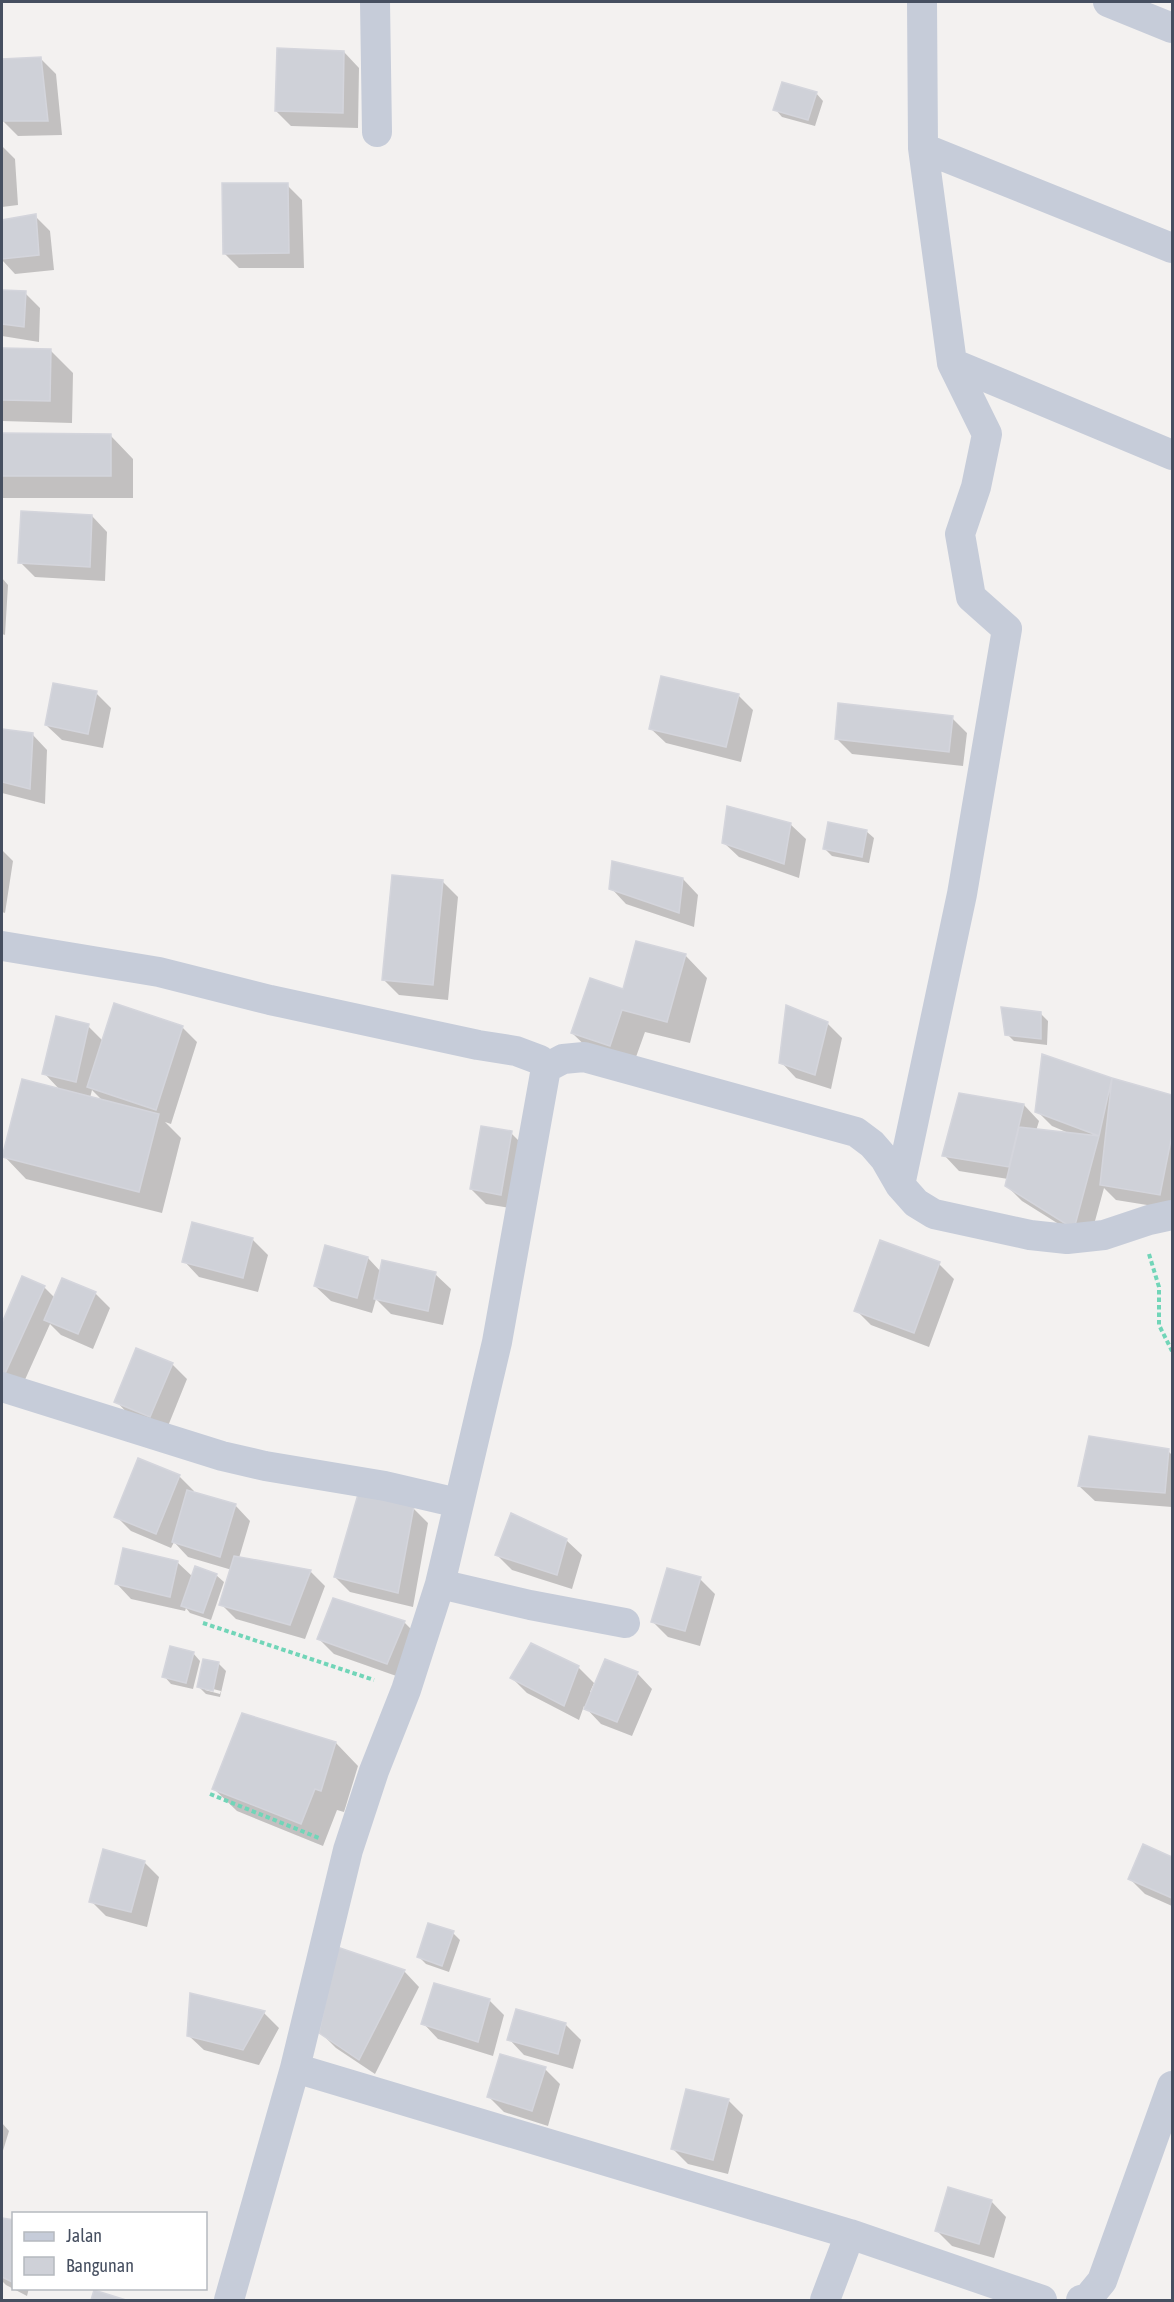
<svg xmlns="http://www.w3.org/2000/svg" width="1174" height="2302" font-family="'Asap Condensed',sans-serif">
	<style>
		.shadow { fill: #0003; fill-rule: evenodd }
		.building { fill: #cfd1d8; stroke: #d4d5dc; stroke-width: 1.5 }
		.lines { fill: none; stroke-linecap: round; stroke-linejoin: round }
		.path { stroke: #71d5b8; stroke-width: 4; stroke-dasharray: 4.5 3; stroke-linecap: butt }
		.street { stroke: #c6ccd9; stroke-width: 30 }
	</style>
	<rect width="100%" height="100%" fill="#f3f1f0"/>
	<!-- shadow -->
	<path class="shadow" d="M344,52L359,68L358,128L291,126L276,111Z
		M41,59L56,74L62,135L18,136L3,121L2,60Z
		M816,93L823,101L815,126L782,117L775,109Z
		M2,146L15,159L18,205L2,207Z
		M287,185L302,200L304,268H239L224,253Z
		M35,216L50,231L54,270L15,274L2,260V222Z
		M2,291L25,293L40,308L39,342L2,336Z
		M2,349L50,350L73,373L72,423L2,421Z
		M2,435L111,436L133,459V498H2Z
		M92,516L107,532L105,581L35,577L20,562Z
		M2,578L8,585L5,635L2,634Z
		M96,693L111,708L103,748L62,740L46,725Z
		M738,695L753,710L741,762L666,743L650,728Z
		M952,718L967,733L963,766L852,754L836,738Z
		M2,731L32,734L47,750L45,804L2,793Z
		M790,824L806,839L799,878L739,857L723,842Z
		M866,831L874,838L869,863L832,856L825,849Z
		M2,850L13,861L5,913L2,912Z
		M683,879L698,895L694,927L626,904L611,888Z
		M442,881L458,897L448,1000L399,995L384,980Z
		M685,955L707,978L690,1043L645,1032L632,1068L595,1055L572,1033L624,991Z
		M1040,1013L1048,1021L1047,1045L1014,1041L1007,1034Z
		M827,1023L842,1038L831,1089L796,1078L781,1062Z
		M88,1026L103,1041L182,1027L197,1042L171,1124L165,1122L181,1138L162,1213L26,1179L4,1156L61,1091L44,1073ZM92,1090L103,1101L90,1098Z
		M1043,1056L1112,1080L1172,1097V1209L1116,1200L1104,1188L1089,1243L1022,1201L1007,1186L1008,1179L959,1171L944,1155L1024,1105L1039,1121L1036,1131L1071,1134L1052,1126L1037,1111Z
		M511,1133L526,1148L516,1209L486,1204L471,1189Z
		M253,1240L268,1255L258,1292L199,1277L184,1261Z
		M368,1258L381,1272L435,1274L451,1289L443,1325L391,1314L376,1299L372,1313L331,1301L315,1286Z
		M939,1264L954,1279L929,1347L871,1325L856,1310Z
		M23,1278L44,1287L55,1298L95,1293L110,1308L93,1349L61,1335L50,1324L19,1393L2,1385V1327Z
		M172,1364L187,1379L166,1431L131,1417L116,1401Z
		M1168,1451L1172,1455V1507L1095,1501L1079,1486Z
		M179,1476L194,1491L193,1493L235,1505L250,1521L239,1558L310,1571L325,1586L305,1639L236,1619L221,1604L232,1570L188,1557L174,1542L171,1548L131,1531L116,1516Z
		M413,1508L428,1523L413,1607L350,1592L335,1577Z
		M566,1540L582,1555L572,1589L512,1570L497,1555Z
		M177,1562L193,1577L216,1575L224,1582L211,1620L190,1613L186,1608L185,1611L131,1599L116,1583Z
		M700,1579L715,1594L700,1646L668,1637L653,1622Z
		M404,1622L419,1637L402,1678L334,1654L319,1639Z
		M193,1653L200,1661L193,1689L171,1684L164,1676Z
		M218,1663L226,1671L220,1697L206,1694L199,1687ZM205,1687L221,1691L220,1694L205,1690Z
		M578,1667L594,1683L590,1692L593,1693L637,1673L652,1689L632,1736L601,1724L584,1706L579,1720L527,1693L512,1678Z
		M336,1743L358,1766L344,1812L337,1810L323,1846L237,1811L214,1789Z
		M1144,1846L1172,1859V1906L1145,1894L1130,1879Z
		M144,1862L159,1877L147,1927L106,1916L91,1901Z
		M453,1933L460,1940L449,1972L426,1964L418,1956Z
		M338,1949L404,1971L419,1987L375,2074L336,2048L321,2033Z
		M489,2000L504,2015L493,2056L438,2039L423,2023Z
		M517,2011L566,2025L581,2040L573,2069L524,2055L509,2039Z
		M264,2013L279,2028L259,2065L204,2050L188,2035Z
		M545,2069L560,2084L548,2126L504,2112L489,2097Z
		M728,2100L743,2115L728,2174L688,2164L673,2149Z
		M2,2123L9,2131L2,2154Z
		M991,2201L1006,2217L994,2258L952,2246L936,2230Z
		M2,2220L14,2221V2288H29L27,2296L6,2285L2,2281Z"/>
	<!-- building -->
	<path class="building" d="M277,48L344,51L343,113L275,111Z
		M41,57L48,121H2V59Z
		M782,82L817,92L808,120L773,110Z
		M222,183H288L289,253L223,254Z
		M36,214L39,255L2,259V220Z
		M2,290L26,291L24,327L2,324Z
		M2,348L51,349L50,401L2,400Z
		M2,433L111,434V476H2Z
		M21,511L92,515L90,567L18,563Z
		M661,676L739,694L726,747L649,729Z
		M53,683L97,691L88,734L45,725Z
		M838,703L953,716L949,752L835,739Z
		M2,729L33,733L30,789L2,782Z
		M727,806L791,823L784,864L722,843Z
		M828,822L867,830L862,857L823,849Z
		M612,861L683,878L679,913L609,889Z
		M392,875L443,880L433,985L382,980Z
		M636,941L686,954L667,1022L622,1010L610,1046L571,1033L590,978L623,989Z
		M114,1003L183,1026L156,1110L87,1087Z
		M786,1005L828,1022L815,1075L779,1063Z
		M1001,1007L1041,1012V1039L1005,1035Z
		M56,1016L89,1024L76,1082L42,1074Z
		M1042,1054L1112,1078L1099,1136L1035,1112Z
		M1112,1078L1172,1095V1135L1160,1195L1100,1185Z
		M22,1079L159,1114L139,1192L2,1157Z
		M959,1093L1024,1104L1009,1167L942,1156Z
		M481,1126L512,1131L501,1195L470,1189Z
		M1019,1127L1099,1136L1074,1229L1005,1186Z
		M192,1222L253,1238L243,1278L182,1262Z
		M880,1240L940,1262L914,1333L854,1311Z
		M325,1245L368,1257L357,1298L314,1286Z
		M382,1260L436,1272L428,1311L374,1299Z
		M22,1276L45,1286L3,1378H2V1323Z
		M62,1278L96,1292L78,1334L44,1320Z
		M136,1348L173,1363L150,1417L114,1402Z
		M1089,1436L1169,1449L1165,1493L1078,1486Z
		M138,1458L180,1475L156,1534L114,1517Z
		M187,1490L236,1504L220,1557L172,1542Z
		M359,1491L414,1506L398,1593L334,1577Z
		M511,1513L567,1539L557,1575L495,1555Z
		M123,1548L178,1561L170,1597L115,1584Z
		M234,1556L311,1570L290,1625L219,1605Z
		M195,1566L217,1574L203,1613L181,1606Z
		M667,1568L701,1577L685,1631L651,1622Z
		M333,1598L405,1621L387,1664L317,1639Z
		M531,1643L579,1666L564,1706L510,1678Z
		M170,1646L194,1652L186,1683L162,1677Z
		M203,1659L219,1662L213,1691L197,1687Z
		M605,1659L638,1672L617,1722L584,1709Z
		M242,1713L336,1742L321,1791L315,1789L301,1824L212,1789Z
		M1143,1844L1172,1857V1898L1128,1879Z
		M103,1849L145,1861L131,1912L89,1902Z
		M428,1923L454,1931L442,1966L417,1957Z
		M337,1947L405,1970L359,2060L319,2033Z
		M434,1983L490,1999L478,2042L421,2024Z
		M190,1993L265,2011L243,2050L187,2036Z
		M516,2009L566,2023L558,2054L507,2040Z
		M500,2054L546,2067L532,2111L487,2097Z
		M686,2089L729,2099L713,2160L671,2149Z
		M948,2187L992,2200L979,2244L935,2231Z
		M2,2218L14,2220V2275L12,2282L2,2277Z
		M94,2290L126,2300H91Z"/>
	<g class="lines">
		<!-- path -->
		<path class="path" d="M1149,1254L1159,1287V1325L1172,1351
			M203,1623L374,1680
			M210,1794L319,1838"/>
		<!-- street -->
		<path class="street" d="M375,2L377,132
			M1108,2L1172,28
			M923,148L1172,248
			M952,363L1172,455
			M2,946L159,972L270,1000L478,1045L516,1051L540,1060L546,1068L497,1342L440,1584L406,1690L374,1771L348,1850L295,2068L850,2234L825,2300
			M546,1068L563,1059L584,1057L856,1132L872,1144L885,1159L900,1185L916,1203L934,1214L1030,1235L1067,1239L1104,1235L1149,1220L1172,1215
			M900,1185L962,894L1007,629L971,597L960,534L976,487L987,434L952,363L923,148L922,2
			M2,1387L222,1456L265,1466L385,1486L458,1503
			M440,1584L530,1605L625,1623
			M850,2234L1042,2300
			M229,2300L295,2068
			M1081,2300L1088,2298L1102,2281L1172,2086"/>
	</g>
	<!-- border -->
	<rect width="1174" height="2302" fill="none" stroke="#464f60" stroke-width="6"/>
	<!-- legend -->
	<rect x="12" y="2212" width="195" height="78" fill="#ffffff" stroke="#b5b9bf" stroke-width="1.5"/>
	<rect x="24" y="2232" width="30" height="9" fill="#c6ccd9" stroke="#b5b9bf" stroke-width="1.5"/>
	<text x="66" y="2242" font-size="18" fill="#464f60">Jalan</text>
	<rect x="24" y="2257" width="30" height="18" fill="#cfd1d8" stroke="#b5b9bf" stroke-width="1.5"/>
	<text x="66" y="2272" font-size="18" fill="#464f60">Bangunan</text>
</svg>
